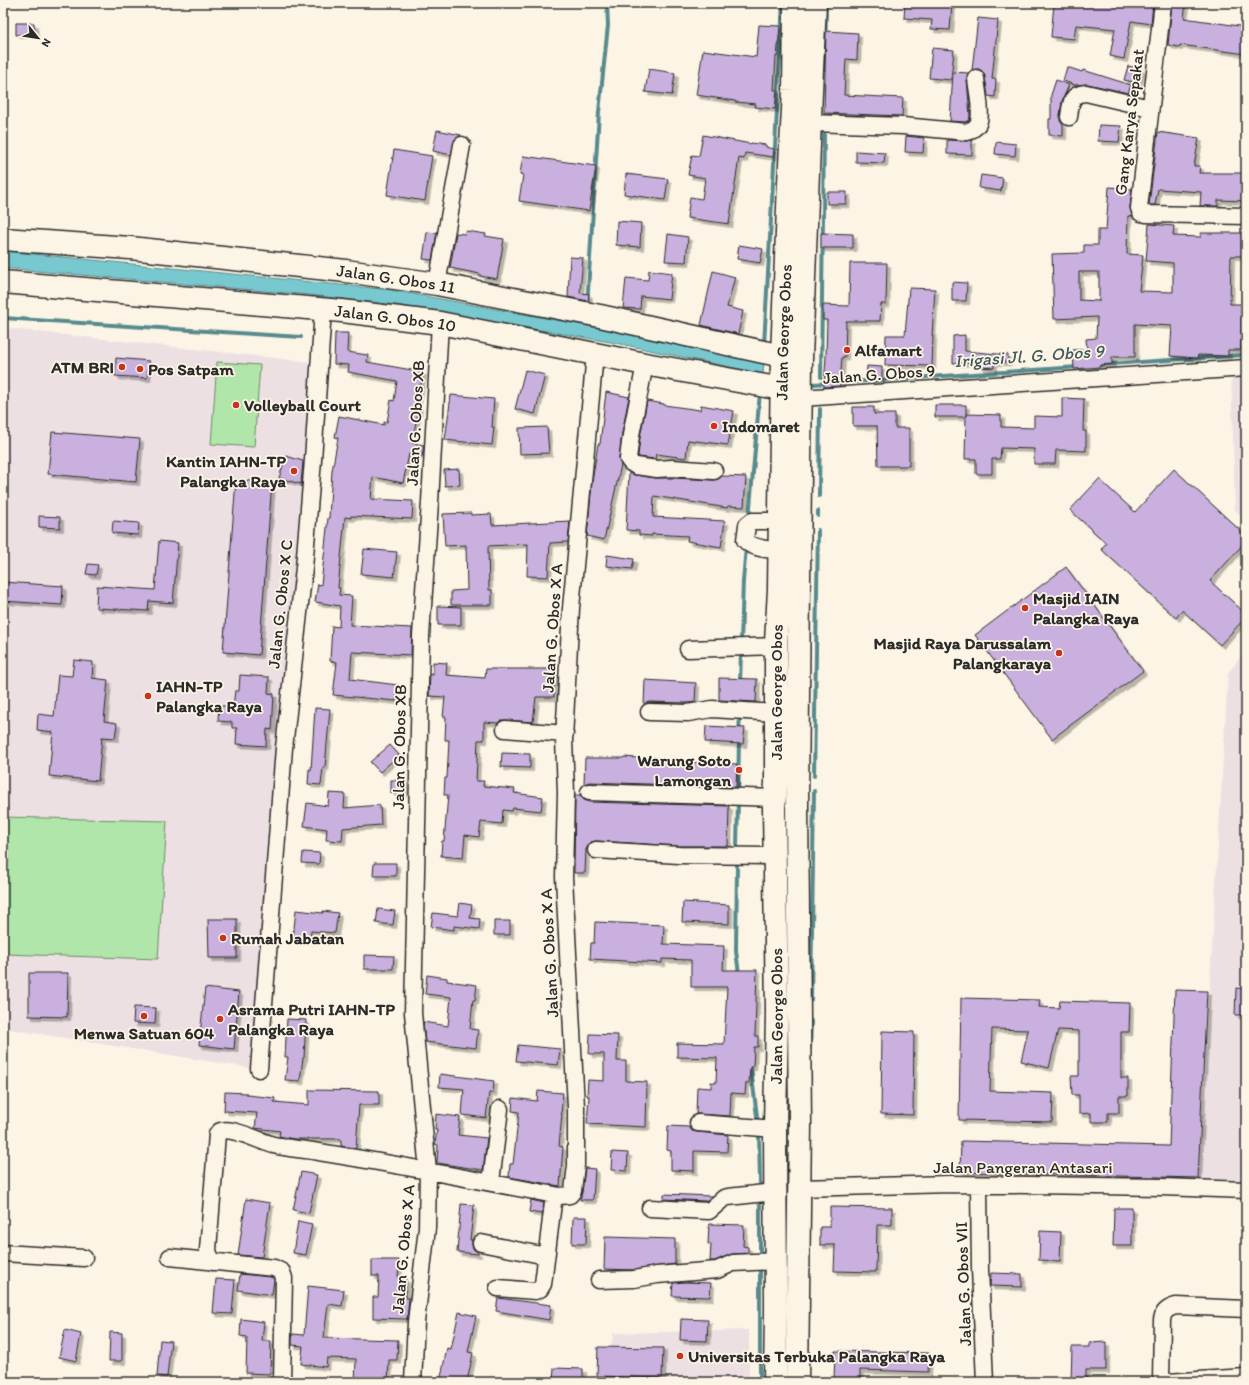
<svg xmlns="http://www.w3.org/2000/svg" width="1249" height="1385" font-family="Itim,sans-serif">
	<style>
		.built { fill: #ede0e3 }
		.green { fill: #b0e6a9; stroke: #6e886a }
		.water { fill: #78c9cf; stroke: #598a8d }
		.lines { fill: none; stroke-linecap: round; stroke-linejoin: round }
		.stream { stroke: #598a8d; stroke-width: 4 }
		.building { fill: #c9b0de; stroke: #2b2b2b; fill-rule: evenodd; filter: url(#shadow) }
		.street-casing { stroke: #2b2b2b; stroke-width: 19 }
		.secondary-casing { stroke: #2b2b2b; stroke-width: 25 }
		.primary-casing { stroke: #2b2b2b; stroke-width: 25 }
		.street { stroke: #fcf5e5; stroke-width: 16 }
		.secondary { stroke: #fcf5e5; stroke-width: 22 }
		.primary { stroke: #fcf5e5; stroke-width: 22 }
		.poi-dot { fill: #c8321e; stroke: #fcf5e5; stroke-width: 1.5 }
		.labels { text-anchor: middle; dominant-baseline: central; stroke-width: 3.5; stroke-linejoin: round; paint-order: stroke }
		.street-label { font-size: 17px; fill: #2b2b2b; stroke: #fcf5e5 }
		.poi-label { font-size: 17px; font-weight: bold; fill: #2b2b2b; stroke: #fcf5e5; text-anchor: start }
		.water-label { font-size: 18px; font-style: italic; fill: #425a5c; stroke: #fcf5e5 }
	</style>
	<defs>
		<filter id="shadow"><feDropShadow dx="3.5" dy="3.5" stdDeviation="0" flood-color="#0004"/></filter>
	</defs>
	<rect width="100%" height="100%" fill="#fcf5e5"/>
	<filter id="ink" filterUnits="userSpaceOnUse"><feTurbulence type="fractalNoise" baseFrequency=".025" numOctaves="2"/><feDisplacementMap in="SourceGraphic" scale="8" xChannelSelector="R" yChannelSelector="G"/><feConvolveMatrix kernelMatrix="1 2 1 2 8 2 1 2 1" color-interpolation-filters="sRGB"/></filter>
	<g filter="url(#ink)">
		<!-- built -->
		<path class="built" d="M3,328L320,363L262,1070L3,1028Z
			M1231,369H1246V522L1235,510Z
			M1246,650V1189L1198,1188L1228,673Z
			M749,1330V1379L608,1382L613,1333Z"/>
		<!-- green -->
		<path class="green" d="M217,362L260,365L254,447L211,444Z
			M3,817L167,821L158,959L3,954Z"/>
		<!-- water -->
		<path class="water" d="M3,251L391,290L599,328L764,363L763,374L616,343L396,305L310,295L3,268Z"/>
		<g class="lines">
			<!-- stream -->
			<path class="stream" d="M825,69L826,3
				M587,307L599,112L608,25L607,3
				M3,318L301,337
				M764,345L783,3
				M1095,365L1246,355
				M821,377L824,134
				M836,383L1078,367
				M813,384L829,383
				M819,496L820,409
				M818,516V511
				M749,518L760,392
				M741,644L743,581L746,547
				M740,684L741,651
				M739,732L740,715
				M814,776L818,530
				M738,794L739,739
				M737,846L738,801
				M737,866L736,951L739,974
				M811,1000L814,791
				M810,1049L811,1021
				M750,1062L758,1124
				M759,1131L760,1183
				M760,1258V1205
				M760,1265V1382"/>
		</g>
		<!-- building -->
		<path class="building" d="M905,3H952L950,30L931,29L932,20L904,18Z
			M1054,3H1153L1151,24L1131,21L1124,59L1110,56L1115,29L1076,25L1074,39L1051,37Z
			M1172,3H1186L1184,18L1246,27V54L1180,45L1179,47L1168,45Z
			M978,18L998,20L992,79H996L995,97L988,96L985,77L983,72L979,69L972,70Z
			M16,23H34L35,34L16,35Z
			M759,25L780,26L777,57L776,56L774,90H777L775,109L755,107L756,104L735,102V101L696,95L703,50L756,57Z
			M826,31L858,33L857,60L846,59L844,95L903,98L902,116L824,113Z
			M932,48L954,50L951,80L929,78Z
			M1128,66L1142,69L1138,83L1124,80Z
			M1067,67L1082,72L1083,70L1131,85L1128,93L1088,84L1075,85L1063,81Z
			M649,69L675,73L672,95L645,92Z
			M953,72L968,73L967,79L970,116L969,120L965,122L950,121Z
			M1056,80L1069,85L1062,101L1060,116V121L1063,125V136L1049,135V119H1051V95Z
			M1099,125L1121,126L1119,142L1098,141Z
			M437,130L461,135L455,139L451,155L433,151Z
			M1158,132L1199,138L1194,166H1200L1199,173H1246V201L1218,200V206H1200L1201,192L1158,189L1155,205H1149Z
			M703,135L751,144V143L766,145V147L774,149L773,157L745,153L744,159L739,158L729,224L687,218L690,197L702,199L705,178L688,175L692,155L699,156Z
			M906,136L924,138L923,153L905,152Z
			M947,140L966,141L972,140V155L947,154Z
			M996,142L1016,144L1015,156L995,154Z
			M394,150L432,156L425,201L387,195Z
			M856,151L885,153L884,163L856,162Z
			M523,156L596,166L589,211L519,201L523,175L520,174Z
			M626,174L668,179L665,200L624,194Z
			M981,175L1003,178L1001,191L979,188Z
			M1109,187L1132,189L1130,207L1132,216H1128L1127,254L1143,255L1139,291L1173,292V263L1146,261L1149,224L1174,226L1173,236L1201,237V233H1246V256H1231L1230,304H1242L1241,350H1228V356L1198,355L1197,358L1170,356L1172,326L1135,324V357H1112V364L1100,365V367L1074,369L1073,350L1087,349L1086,339L1096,338L1097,317L1054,319L1052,254L1084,253V245H1098V230H1106ZM1079,272H1099V301L1079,300Z
			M827,192H847L846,204H827Z
			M617,221L641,223L640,247L616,245Z
			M466,231L486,234L485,236L504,239L497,279L480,276V274L450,268L456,233L465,234Z
			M427,232L437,233L432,260L423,259Z
			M821,233L853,234V248H821Z
			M668,234L688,237L686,262L665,261Z
			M739,245L763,249L760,263L737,259Z
			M570,257L583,258L580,293L589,294L588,301L568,297Z
			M850,263H887L886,304H881L880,321H846L845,357H842L840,386L824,387L826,356L827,320H823V305L849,306Z
			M649,270L672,273L669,299L641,296L640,309L623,308L626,278L648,280Z
			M713,271L735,277L727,307L743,311L738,334L701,325Z
			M952,282L967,283L966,301H952Z
			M909,288L935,289L932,336H933L932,366L885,365L886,335H905Z
			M335,333H348L347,352L368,355L367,362L423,372L417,405L419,406L412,443L424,445L422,456L409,454L403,483L373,477L371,499L413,501L412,519L351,516V518L345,517L338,588H340L339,595L352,596L350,625L412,628L411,655L352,652L350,679L398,685L396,701L333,695L337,662L330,661L332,626L339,627L340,606L315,602L318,584L321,585L328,518H329L332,471L338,438L335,437L339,416L384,425V422H387L391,400L394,401L397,381L348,372L349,365L334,364Z
			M965,335V351L1008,355V362H994V368L980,367L981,362L953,363V336Z
			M116,358L149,361L147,378L115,376Z
			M867,366L882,367V380L866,379Z
			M525,370L545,375L535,414L515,409Z
			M606,392L629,397L622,433L619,458L621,465L604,540L587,536L592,482L598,444H600Z
			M451,395L494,399L492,427H494L492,445L445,440Z
			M1062,398L1084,399L1083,431H1086V451L1056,450L1055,464H1034V449L1001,448L1000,459H992V474H976V459H965L966,414L1001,415V427L1034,428V416L1062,417Z
			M647,401L664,404V405L700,410L701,405L734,411L728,445L688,440L686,458L656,454L655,459L639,457L638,456L640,437Z
			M935,405H966V417H935Z
			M853,407H874V414H895V428H909V466H878L877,426H853Z
			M547,427L549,453L520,454L519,428Z
			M52,432L140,439L136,482L48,474Z
			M286,456L303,461L301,484L279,478Z
			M459,469L460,485L445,486L444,470Z
			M1174,469L1246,536V541L1210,581L1246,614V617L1220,645L1182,610L1176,618L1101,549L1106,543L1070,510L1099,479L1135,512Z
			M629,473L635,475L656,478H672L713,480L718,479L722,476L746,477L744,507L728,506L727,508L654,496L653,517L725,521L721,547L687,541L688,536L652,534V536L639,535V531L626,530Z
			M236,480L272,482L259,655L223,652Z
			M471,513V515L491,514L492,525L570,521L568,542L550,543L548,577L527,576L528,544L488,546L489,590H492V605H451V591L467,590L466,545L445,546L443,514Z
			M39,516L60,517V528L39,527Z
			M113,521L139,523L138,535L112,533Z
			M159,541L178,543L173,603L149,601L148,611L96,608L97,586L155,590Z
			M364,549L397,552L394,577L361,574Z
			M607,555L634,559L632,569L606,566Z
			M88,564L98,565L96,575L86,574Z
			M1066,567L1143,671L1052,739L975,635Z
			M3,582L63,586L62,605L3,601Z
			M438,606L461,607V625H438Z
			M74,660L93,662L92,678L108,680L104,721L117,723L115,738L102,737L98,781L49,776L53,732L37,730L38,714L54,716L58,675L72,676Z
			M433,662L447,663L446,675L485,678L486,669H554V697H536L533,722L506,720H501L498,723L484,722V740H478L476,781H484L483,786L515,789L514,793L543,797L541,811L513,808L512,811L503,810L502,824L481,822L479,837L465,835L463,858L441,856L442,841H444L448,795H444L445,778H447L449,740H445L446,717H443L445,697L429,696L430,674L433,675Z
			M240,675L269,677L268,693L274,694L272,730L267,729L266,746L236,744L237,728H232V722L218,721L219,706H233L235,691H239Z
			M719,678L757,679L756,702L719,700Z
			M645,680L696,683L695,702L687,703L649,702L644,704Z
			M315,708L330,709L325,767H323L321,785L308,784L309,769L311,770Z
			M706,726L745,728L743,744L705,742Z
			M390,745L399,755L380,772L370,762Z
			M502,753L530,754V768L501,767Z
			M624,757L678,761V762L737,764L736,787L698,786V784L677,783V785L589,782L584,784L585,758H623Z
			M391,780H404V793H391Z
			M329,793L345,794L344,808L380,805L381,825L343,828L342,841L326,840L327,829L304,826L307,803L328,806Z
			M575,795H580L584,800L589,802L729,806L728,846H679L596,841L591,842L586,849L585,873H574Z
			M303,852L320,853L319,864L302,863Z
			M374,863H396V876H373Z
			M683,902L729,905V924L682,922Z
			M460,903L472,905L470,918L480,919L479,929L454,926V930L431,927L433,913L458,916Z
			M378,909L395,911L393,925L376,923Z
			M296,910L323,913V911L338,913L335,933L311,931L310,940L293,937Z
			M208,919H237V958H209Z
			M494,921H510V935H494Z
			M595,922L664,925L663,944L724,946L723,970H757L755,1036H758V1047H754L753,1067H750L749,1083H746L745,1094L731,1093L730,1116L696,1114L697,1087L711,1088V1082L716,1083L717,1058L677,1057V1043L724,1044L727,987H691V960L662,959V963L590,959L591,943H594Z
			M364,955L394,956L393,969H364Z
			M29,973H68L67,1017L29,1016Z
			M427,975L447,978V981L477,985L475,1000H473L470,1029L478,1030L476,1048L425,1042L423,1022L448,1026L451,997L425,994Z
			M205,988L239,992L234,1049L199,1045Z
			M1236,988L1246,989V1015H1235Z
			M1175,990L1207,991L1198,1178L960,1172L961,1141L1169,1146Z
			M961,998L1040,1000L1039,1007L1059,1008L1060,1001L1130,1003L1129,1032H1121V1078H1128V1096H1119V1113H1108V1122H1091V1113L1079,1114V1095H1072L1071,1076H1079V1031L1058,1030L1049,1068L1021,1061L1028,1030L992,1029L990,1091L1053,1093L1052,1122L959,1120Z
			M134,1007L156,1008L155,1024L133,1023Z
			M287,1019L306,1020L304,1058H303L300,1081L285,1080L288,1057H285Z
			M882,1031L914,1032L913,1115L881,1114Z
			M590,1034L618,1035L617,1061H626V1081L647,1082L646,1127L587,1124L589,1096H587L588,1080L604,1081V1054H589Z
			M518,1045L560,1049L558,1065L516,1061Z
			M440,1074L494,1081L493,1093H489L486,1118L462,1115L464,1089L439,1087Z
			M309,1090L379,1091V1105H359L356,1148L341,1146V1139H294L279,1136L280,1131L255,1128L257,1113L224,1111L225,1092L247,1093V1095L275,1098L274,1102L309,1105Z
			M538,1091L563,1093L561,1114H562L559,1146L563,1147L560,1186L509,1177L510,1164H513L519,1112L512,1111L513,1098L537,1101Z
			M436,1114L460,1117L458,1135L487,1138L483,1170L437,1163L438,1145L435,1144L437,1130H435Z
			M668,1126L689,1127L692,1131L697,1132L728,1135L727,1152L694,1151V1171L671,1170V1151L667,1150Z
			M612,1152L628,1153L627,1171L611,1170Z
			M585,1168L595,1169L593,1200H580L582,1192Z
			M301,1172L317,1175L309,1213L293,1210Z
			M664,1194L711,1196V1197L706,1201L664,1199Z
			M246,1199L270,1203L262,1257L238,1255Z
			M531,1200L544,1203L542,1214L529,1212Z
			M461,1204L474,1205L470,1240H472V1246L474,1250L478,1252V1254L457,1252Z
			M830,1207L892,1208V1225H877L876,1272L834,1271L835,1245H820V1227H830Z
			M1114,1208H1132V1246H1113Z
			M573,1217H587L586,1244H572Z
			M298,1221L312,1224L306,1255L293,1253Z
			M709,1224L744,1225L743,1246L748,1247V1253L732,1254L715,1261H710L711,1244H708Z
			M1040,1231L1061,1232L1060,1261L1039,1260Z
			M605,1237L675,1239V1264L633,1270L604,1269Z
			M372,1260H399L398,1279H406V1298H409L407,1319L373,1318V1297H378L379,1276H372Z
			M991,1273L1022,1274V1287L990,1286Z
			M240,1274L271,1277L274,1279L272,1295L238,1290Z
			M216,1279L235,1280L232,1314L213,1313Z
			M684,1282L711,1283L710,1297L672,1296L673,1283Z
			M308,1286L344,1290L342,1306L328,1304L324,1338L398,1340L397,1360H389L388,1382H355L356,1359L327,1358L326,1367L301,1364L303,1346L292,1345V1339L293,1334L304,1335Z
			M498,1298L551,1305L549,1320L496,1311Z
			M459,1312L476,1316L468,1352L473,1353L467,1382H440L447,1348L451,1349Z
			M241,1319L264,1322L262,1341H271L270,1374L246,1373L247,1337L240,1336Z
			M681,1319L708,1320L707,1341L680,1340Z
			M65,1330L81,1334L76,1361L59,1357Z
			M110,1332L122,1333V1361H109Z
			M160,1340L171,1341L167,1377L157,1376Z
			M1106,1342V1370H1086V1382H1071L1072,1347H1090V1343Z
			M598,1347L663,1348L662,1378L597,1376Z
			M835,1351L929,1353L928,1372L860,1370V1381L834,1380Z
			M554,1368L583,1369V1382H553Z"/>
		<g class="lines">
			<defs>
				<path id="street" d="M1163,3L1139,208L1141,213L1146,214L1246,216
					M1069,117C1071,104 1070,94 1086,93L1150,108
					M810,123L903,126L967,132C972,130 978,127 979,121C982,110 977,90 976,78
					M437,284L462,145
					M645,364L631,435L628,459L631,463L636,466L657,469L672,468L714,471
					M801,398L1246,368
					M780,551C769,549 752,549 745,540L747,525L752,521H780
					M688,649L776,646
					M649,712L688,713L712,709L776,713
					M505,729L565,734
					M589,792L774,798
					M596,850L679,855L775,856
					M259,1069L284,748L304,568L313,460L323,309
					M698,1123L775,1129
					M491,1182L500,1109
					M979,1185L980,1269L985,1382
					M800,1188L950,1184L1162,1187L1246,1190
					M650,1208L709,1211L724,1198L728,1197L775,1192
					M481,1243L546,1256
					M3,1253L84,1258
					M170,1257L274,1268L282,1272L284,1278L282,1382
					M213,1262L209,1254L208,1250L217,1134C224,1122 263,1143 274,1145C289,1149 304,1149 319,1152C356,1158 392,1164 428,1171L413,1013L421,636L430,502L440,323
					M599,1280L634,1279L657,1275L717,1270L733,1263L776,1261
					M498,1288L535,1291L540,1289L543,1284L554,1195
					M413,1382L416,1322L427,1228L428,1171L560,1196L570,1195L573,1191L576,1165V1107L564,877L566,793L564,739L571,608L595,354
					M1161,1382L1162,1320C1163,1311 1168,1308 1176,1306L1246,1309
					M1167,1382L1246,1377"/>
				<g id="secondary">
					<path id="s1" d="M3,239L130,248L346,271L437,284L600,316L782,356"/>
					<path id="s2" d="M3,282L342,311L440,323L645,364L782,389"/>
				</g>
				<g id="primary">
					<path id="s3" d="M775,1382L776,1309L775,1129L777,1011L774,808L776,783V642L779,590L782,356L789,183L794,90L795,3"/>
					<path d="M797,1382L800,1123L797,806L801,359L811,91L815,3"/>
				</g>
			</defs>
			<!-- street casing -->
			<use href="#street" class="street-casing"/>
			<!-- secondary casing -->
			<use href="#secondary" class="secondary-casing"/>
			<!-- primary casing -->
			<use href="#primary" class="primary-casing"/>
			<!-- street -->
			<use href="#street" class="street"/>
			<!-- secondary -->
			<use href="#secondary" class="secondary"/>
			<!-- primary -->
			<use href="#primary" class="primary"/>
		</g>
	</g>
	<!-- markers -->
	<g class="poi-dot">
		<circle cx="847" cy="350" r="4"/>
		<circle cx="122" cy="367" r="4"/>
		<circle cx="140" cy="369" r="4"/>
		<circle cx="236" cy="405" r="4"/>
		<circle cx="714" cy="426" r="4"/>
		<circle cx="294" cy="471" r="4"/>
		<circle cx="1025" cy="608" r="4"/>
		<circle cx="1059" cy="653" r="4"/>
		<circle cx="148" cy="696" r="4"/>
		<circle cx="739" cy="770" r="4"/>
		<circle cx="223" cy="938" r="4"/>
		<circle cx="144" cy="1016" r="4"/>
		<circle cx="220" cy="1019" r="4"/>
		<circle cx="680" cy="1356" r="4"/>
	</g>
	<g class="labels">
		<!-- street labels -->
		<g class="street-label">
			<text transform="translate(1129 122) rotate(-83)">Gang Karya Sepakat</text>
			<text stroke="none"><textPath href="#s1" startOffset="395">Jalan G. Obos 11</textPath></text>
			<text stroke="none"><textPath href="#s2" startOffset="394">Jalan G. Obos 10</textPath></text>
			<text stroke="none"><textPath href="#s3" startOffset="1050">Jalan George Obos</textPath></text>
			<text transform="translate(879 374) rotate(-4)">Jalan G. Obos 9</text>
			<text transform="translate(415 423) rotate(-87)">Jalan G. Obos XB</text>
			<text transform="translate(280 604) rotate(-84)">Jalan G. Obos X C</text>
			<text transform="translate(552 628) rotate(-86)">Jalan G. Obos X A</text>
			<text stroke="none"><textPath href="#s3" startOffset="690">Jalan George Obos</textPath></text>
			<text transform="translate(399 747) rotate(-89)">Jalan G. Obos XB</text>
			<text transform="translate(549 953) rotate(-93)">Jalan G. Obos X A</text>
			<text stroke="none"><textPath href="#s3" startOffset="366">Jalan George Obos</textPath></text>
			<text x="1023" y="1167">Jalan Pangeran Antasari</text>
			<text transform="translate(403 1249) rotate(-85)">Jalan G. Obos X A</text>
			<text transform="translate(963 1284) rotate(-92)">Jalan G. Obos VII</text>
		</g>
		<!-- poi labels -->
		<g class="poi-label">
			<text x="855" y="350">Alfamart</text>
			<text x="114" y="367" text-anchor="end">ATM BRI</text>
			<text x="148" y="369">Pos Satpam</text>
			<text x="244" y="405">Volleyball Court</text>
			<text x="722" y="426">Indomaret</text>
			<text x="286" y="461" text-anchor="end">Kantin IAHN-TP<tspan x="286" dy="20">Palangka Raya</tspan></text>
			<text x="1033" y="598">Masjid IAIN<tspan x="1033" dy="20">Palangka Raya</tspan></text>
			<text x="1051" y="643" text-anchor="end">Masjid Raya Darussalam<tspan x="1051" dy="20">Palangkaraya</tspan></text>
			<text x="156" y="686">IAHN-TP<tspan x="156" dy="20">Palangka Raya</tspan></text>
			<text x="731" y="760" text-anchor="end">Warung Soto<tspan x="731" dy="20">Lamongan</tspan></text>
			<text x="231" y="938">Rumah Jabatan</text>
			<text x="228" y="1009">Asrama Putri IAHN-TP<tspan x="228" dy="20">Palangka Raya</tspan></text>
			<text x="144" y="1033" text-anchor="middle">Menwa Satuan 604</text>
			<text x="688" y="1356">Universitas Terbuka Palangka Raya</text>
		</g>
		<!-- water labels -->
		<g class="water-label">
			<text transform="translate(1029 356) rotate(-4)">Irigasi Jl. G. Obos 9</text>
		</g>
	</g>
	<!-- margin -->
	<rect width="1249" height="1385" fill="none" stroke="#fcf5e5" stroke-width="16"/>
	<rect x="8" y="8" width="1233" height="1369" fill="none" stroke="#2b2b2b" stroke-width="1.5" filter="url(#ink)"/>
	<!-- north arrow -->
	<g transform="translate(38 38) rotate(120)" stroke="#fcf5e5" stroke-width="3" paint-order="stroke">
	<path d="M0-3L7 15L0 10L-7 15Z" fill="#2b2b2b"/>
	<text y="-6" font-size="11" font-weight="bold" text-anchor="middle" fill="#2b2b2b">N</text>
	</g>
</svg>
